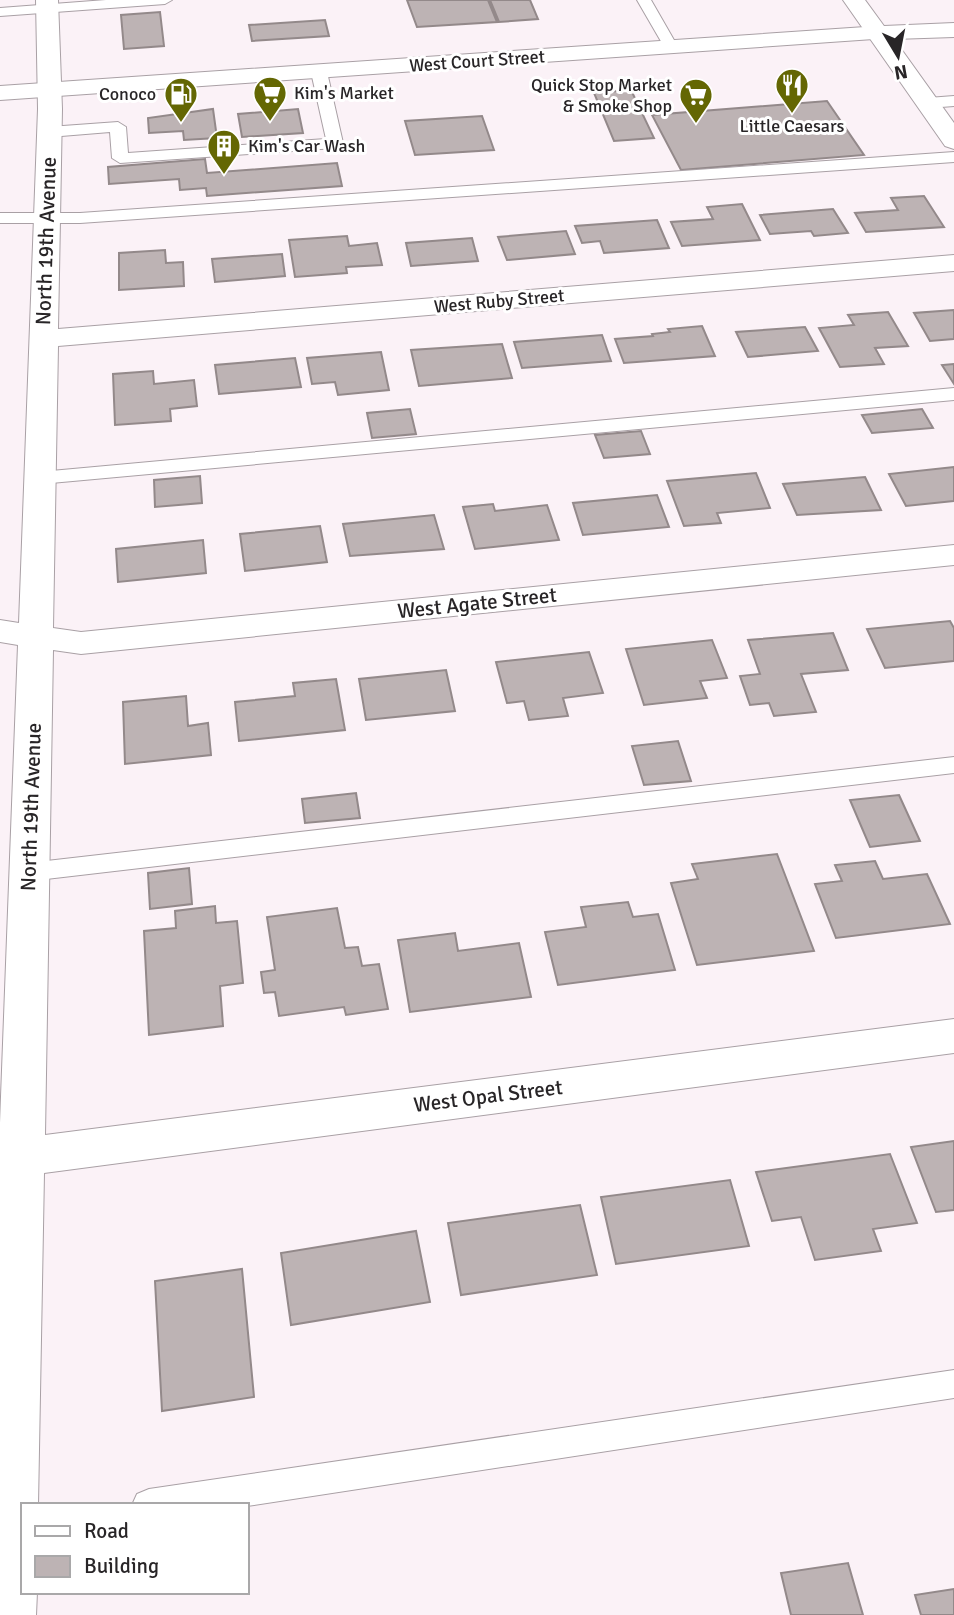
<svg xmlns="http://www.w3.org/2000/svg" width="954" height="1615" font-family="Signika,sans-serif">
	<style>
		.building { fill: #bdb3b4; stroke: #93898a; stroke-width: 2 }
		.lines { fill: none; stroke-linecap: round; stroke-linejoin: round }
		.service-casing { stroke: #a9a0a5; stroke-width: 2 }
		.minor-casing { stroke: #a9a0a5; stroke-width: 2 }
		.secondary-casing { stroke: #a9a0a5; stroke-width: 2 }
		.primary-casing { stroke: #a9a0a5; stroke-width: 2 }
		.service { fill: #fff; fill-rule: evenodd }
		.minor { fill: #fff; fill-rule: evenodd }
		.secondary { fill: #fff; fill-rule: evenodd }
		.primary { fill: #fff; fill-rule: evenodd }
		.labels { text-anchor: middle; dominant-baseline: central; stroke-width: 6; stroke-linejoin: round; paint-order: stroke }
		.far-street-label { font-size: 18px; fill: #282527; stroke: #fff }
		.far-poi-label { font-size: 18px; fill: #282527; stroke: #fff; text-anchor: end }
		.street-label { font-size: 21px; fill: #282527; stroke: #fff }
	</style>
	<rect width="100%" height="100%" fill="#fbf2f7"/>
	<!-- building -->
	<path class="building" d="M407,0H488L497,22L417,27Z
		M490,0H530L538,19L499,22Z
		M160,12L164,46L124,49L121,15Z
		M325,20L329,36L252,41L249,25Z
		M631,90L654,138L614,141L594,93Z
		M827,101L864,155L681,170L652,115Z
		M213,109L217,138L184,140L183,131L149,133L148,118Z
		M298,109L303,133L242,137L238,114Z
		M482,116L494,150L415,155L405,121Z
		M205,159L207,173L337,163L342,186L207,196L206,188L180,190L179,179L109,184L108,167Z
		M924,196L944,227L866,232L855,213L898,210L891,198Z
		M742,204L760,240L682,246L671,222L713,219L707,207Z
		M833,209L848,233L814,236L811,231L770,234L760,215Z
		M657,220L669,248L604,253L600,241L582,243L575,226Z
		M566,231L575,254L507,260L498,237Z
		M347,236L349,246L377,243L382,265L346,267L347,273L295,277L289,240Z
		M472,238L478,261L411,266L406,243Z
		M165,250L166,263L183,262L184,286L119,290V253Z
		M282,254L285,276L215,282L212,259Z
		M954,310V339L930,341L914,313Z
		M888,312L908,346L875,348L884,364L840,367L819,328L854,325L848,315Z
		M702,326L715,356L624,363L615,339L653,336L652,334L670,332L668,329Z
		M805,327L818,351L748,357L736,332Z
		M602,335L611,361L522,368L514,342Z
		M502,344L512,378L419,386L411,350Z
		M381,352L389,390L338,395L335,382L312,384L307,358Z
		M295,358L301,387L219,394L215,365Z
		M954,364V384L942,365Z
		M153,371L154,384L194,380L197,406L170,409L171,421L115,425L113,374Z
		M410,409L416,434L372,438L367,413Z
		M922,409L933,428L872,433L862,415Z
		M641,431L650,454L604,458L595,435Z
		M954,467V501L906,506L889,474Z
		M756,473L770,508L717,513L721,523L684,526L667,481Z
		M200,476L202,503L155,507L154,480Z
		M865,477L881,510L797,515L783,484Z
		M657,495L669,527L583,535L573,503Z
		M493,504L495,511L547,505L559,540L475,549L463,507Z
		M434,515L444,549L350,556L343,524Z
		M320,526L327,562L245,571L240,534Z
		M203,540L206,573L118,582L116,549Z
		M950,621L954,628V661L885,668L867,629Z
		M833,633L848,670L801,674L816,712L774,716L769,703L750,705L740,676L760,674L748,640Z
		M712,640L727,678L700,681L707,698L644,705L626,649Z
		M589,652L603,693L563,698L568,716L529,720L524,701L507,703L496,662Z
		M446,670L455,711L366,720L359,679Z
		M336,679L345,730L239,741L235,702L295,696L293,683Z
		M186,696L188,726L208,723L211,755L125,764L123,702Z
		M678,741L691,781L644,785L632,746Z
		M356,793L360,818L305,823L302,799Z
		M899,795L920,841L870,847L850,800Z
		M777,854L814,951L697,965L671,883L698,879L692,864Z
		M875,861L883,879L927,874L950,924L836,938L815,884L842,881L835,865Z
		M189,868L192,904L150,909L148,873Z
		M628,902L633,917L658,914L675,970L558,985L545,932L586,927L581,907Z
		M215,906L216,923L237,921L243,983L220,986L223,1026L149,1035L144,931L176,928L175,911Z
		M337,908L345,948L358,947L362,966L379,964L388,1009L346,1015L344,1007L279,1016L275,992L264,993L261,972L275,970L267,917Z
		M455,933L458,951L519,943L531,997L410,1012L398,940Z
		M954,1141V1210L936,1212L911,1147Z
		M890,1154L917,1223L873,1229L881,1251L815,1260L801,1217L772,1221L756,1172Z
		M730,1180L749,1246L616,1264L601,1197Z
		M580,1205L597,1275L461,1295L448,1223Z
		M416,1231L430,1302L291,1325L281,1253Z
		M242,1269L254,1397L162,1411L155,1281Z
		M848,1563L863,1615H791L781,1573Z
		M954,1589V1615H921L915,1595Z"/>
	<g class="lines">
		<defs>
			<path id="service" d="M106,0H172L165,4L0,16V8Z
				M637,0H651L678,47L676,50H666Z
				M319,67L327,72L343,143L335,148L120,163L112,158L110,132L49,137L41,132L49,127L118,122L126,127L128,153L326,139L311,72Z
				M954,96V106L928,108L920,103L928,98Z
				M954,152V162L80,223H0V213H80Z
				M954,388V400L40,484L30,478L40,472Z
				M954,757V773L29,881L20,878L16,872L20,866L29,863Z
				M954,1370V1398L247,1506L132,1505L137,1494L149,1489Z"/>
			<path id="minor" d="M36,0H58L62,109L58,329L954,255V271L58,346L53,628L81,632L954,545V565L81,654L53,650L45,1135L954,1019V1053L44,1173L38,1505H23V1592H37L36,1615H0V1123L18,645L0,642V620L19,623L38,109Z"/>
			<path id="secondary" d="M880,26L888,28L892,33L888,38L0,100V86Z"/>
			<path id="primary" d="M843,0H865L884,26L954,23V37L894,39L954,123V149L945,146Z"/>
		</defs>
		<!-- service casing -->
		<use href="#service" class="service-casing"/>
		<!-- minor casing -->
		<use href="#minor" class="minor-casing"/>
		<!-- secondary casing -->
		<use href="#secondary" class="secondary-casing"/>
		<!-- primary casing -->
		<use href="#primary" class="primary-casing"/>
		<!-- service -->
		<use href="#service" class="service"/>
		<!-- minor -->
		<use href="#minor" class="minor"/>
		<!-- secondary -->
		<use href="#secondary" class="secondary"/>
		<!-- primary -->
		<use href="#primary" class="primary"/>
	</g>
	<!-- icons -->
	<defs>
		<symbol id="restaurant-pin" viewBox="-11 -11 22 30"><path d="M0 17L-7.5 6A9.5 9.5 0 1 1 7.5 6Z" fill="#646703" stroke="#fff"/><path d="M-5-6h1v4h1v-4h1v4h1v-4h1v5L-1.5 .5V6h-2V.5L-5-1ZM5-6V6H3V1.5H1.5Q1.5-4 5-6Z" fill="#fff"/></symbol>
		<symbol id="supermarket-pin" viewBox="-11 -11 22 30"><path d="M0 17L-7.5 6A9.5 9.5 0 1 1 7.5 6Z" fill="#646703" stroke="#fff"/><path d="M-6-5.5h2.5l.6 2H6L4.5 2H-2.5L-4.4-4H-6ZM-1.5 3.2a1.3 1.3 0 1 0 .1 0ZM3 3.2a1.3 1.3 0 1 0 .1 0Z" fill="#fff"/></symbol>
		<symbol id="fuel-pin" viewBox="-11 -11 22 30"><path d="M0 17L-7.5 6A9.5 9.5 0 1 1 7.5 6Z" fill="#646703" stroke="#fff"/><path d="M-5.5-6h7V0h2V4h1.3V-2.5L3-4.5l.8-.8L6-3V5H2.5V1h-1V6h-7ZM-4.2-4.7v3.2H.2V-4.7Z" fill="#fff"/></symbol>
		<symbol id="building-pin" viewBox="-11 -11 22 30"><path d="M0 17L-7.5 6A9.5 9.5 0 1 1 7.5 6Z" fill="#646703" stroke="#fff"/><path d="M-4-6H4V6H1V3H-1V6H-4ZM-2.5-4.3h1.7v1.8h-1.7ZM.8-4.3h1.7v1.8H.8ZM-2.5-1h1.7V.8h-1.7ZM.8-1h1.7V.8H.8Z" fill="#fff"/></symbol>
	</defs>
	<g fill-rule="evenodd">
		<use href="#restaurant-pin" x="773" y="66" width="38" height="52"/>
		<use href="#supermarket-pin" x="251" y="74" width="38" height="52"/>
		<use href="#fuel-pin" x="162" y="75" width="38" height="52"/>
		<use href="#supermarket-pin" x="677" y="76" width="38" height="52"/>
		<use href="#building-pin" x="205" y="127" width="38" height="52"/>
	</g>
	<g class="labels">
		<!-- far-street labels -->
		<g class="far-street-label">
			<text transform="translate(477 61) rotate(-4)">West Court Street</text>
			<text transform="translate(499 301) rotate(-5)">West Ruby Street</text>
		</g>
		<!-- far-poi labels -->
		<g class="far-poi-label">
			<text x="672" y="85">Quick Stop Market<tspan x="672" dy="21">&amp; Smoke Shop</tspan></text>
			<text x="294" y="93" text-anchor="start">Kim's Market</text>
			<text x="156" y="94">Conoco</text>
			<text x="792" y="126" text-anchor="middle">Little Caesars</text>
			<text x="248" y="146" text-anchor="start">Kim's Car Wash</text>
		</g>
		<!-- street labels -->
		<g class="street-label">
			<text transform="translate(46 241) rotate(-88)">North 19th Avenue</text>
			<text transform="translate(477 603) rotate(-6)">West Agate Street</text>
			<text transform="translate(31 807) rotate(-88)">North 19th Avenue</text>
			<text transform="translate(488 1096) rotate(-7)">West Opal Street</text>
		</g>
	</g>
	<!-- legend -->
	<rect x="21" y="1503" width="228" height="91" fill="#ffffff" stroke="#a9a8a9" stroke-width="2"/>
	<rect x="35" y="1526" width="35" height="10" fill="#ffffff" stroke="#a9a8a9" stroke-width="2"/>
	<text x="84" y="1538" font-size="21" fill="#282527">Road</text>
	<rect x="35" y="1556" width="35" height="21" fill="#bdb3b4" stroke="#a9a8a9" stroke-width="2"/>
	<text x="84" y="1573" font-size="21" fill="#282527">Building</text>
	<!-- north arrow -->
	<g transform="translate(898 56) rotate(170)" stroke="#ffffff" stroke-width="5" paint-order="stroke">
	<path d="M0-5L12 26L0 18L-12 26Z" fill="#282527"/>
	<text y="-10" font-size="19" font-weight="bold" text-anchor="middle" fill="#282527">N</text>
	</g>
</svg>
